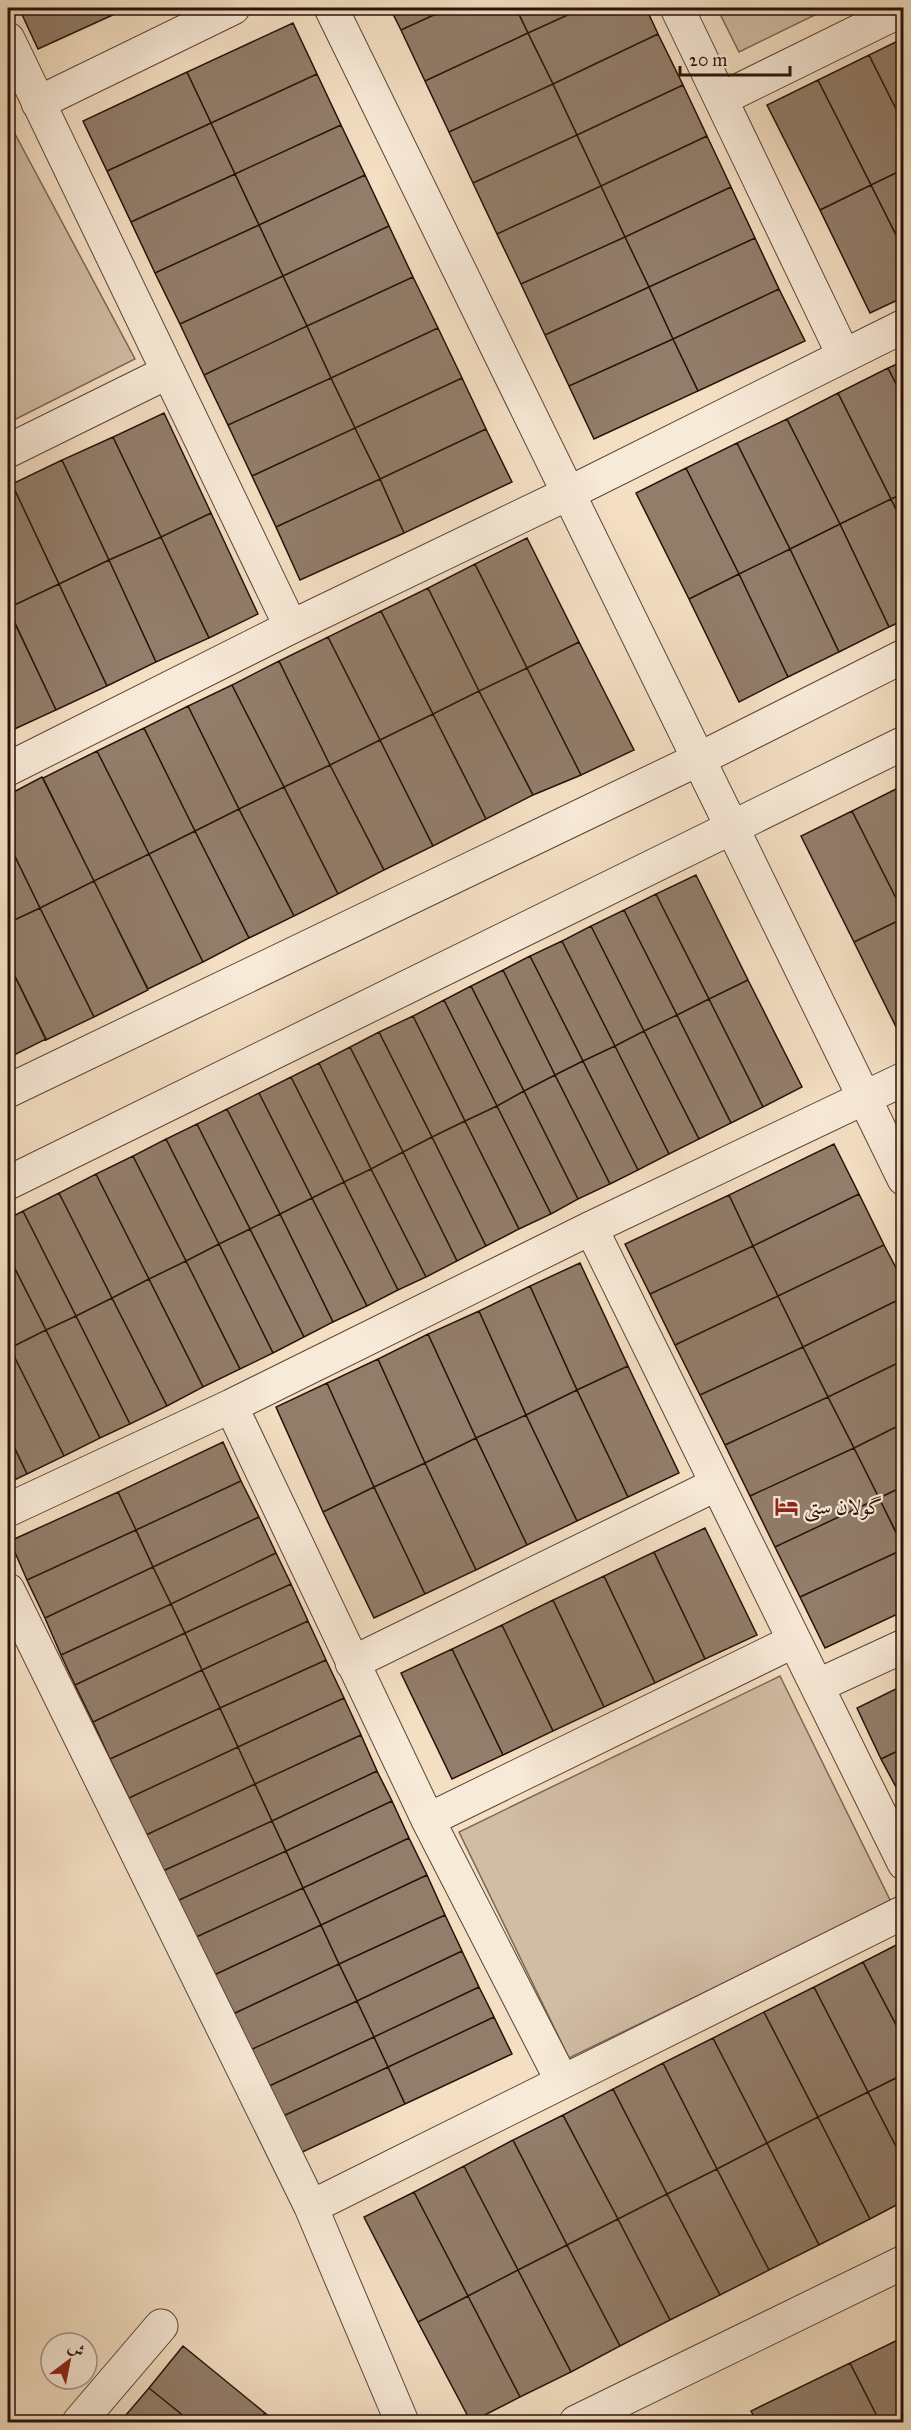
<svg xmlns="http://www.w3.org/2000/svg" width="911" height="2430" font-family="'IM FELL Great Primer',Amiri,serif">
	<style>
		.green { fill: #d1bca4; stroke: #7c6757; stroke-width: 1.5 }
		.building { fill: #927d6a; stroke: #27120a; stroke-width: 1.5 }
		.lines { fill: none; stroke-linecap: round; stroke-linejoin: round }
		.street-casing { stroke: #5a4538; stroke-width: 35 }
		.street { stroke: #f8ead8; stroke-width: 33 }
		.labels { text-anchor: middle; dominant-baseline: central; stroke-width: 4.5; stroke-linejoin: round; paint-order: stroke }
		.poi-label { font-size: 21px; fill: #27120a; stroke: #f8ead8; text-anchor: start }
	</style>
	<rect width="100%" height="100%" fill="#f4dfc3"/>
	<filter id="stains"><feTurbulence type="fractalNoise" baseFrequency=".00333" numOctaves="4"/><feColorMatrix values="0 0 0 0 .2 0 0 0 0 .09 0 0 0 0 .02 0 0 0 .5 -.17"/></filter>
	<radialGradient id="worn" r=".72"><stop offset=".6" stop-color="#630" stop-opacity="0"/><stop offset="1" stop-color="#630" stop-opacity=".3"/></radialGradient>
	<!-- green -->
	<path class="green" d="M717,8H829L739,52Z
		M14,132L135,359L8,423V135Z
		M780,1676L891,1902L569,2058L459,1832Z"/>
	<!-- building -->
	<path class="building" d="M19,8H128L38,49Z
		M390,8H449L401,30Z
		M449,8H516L528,33L425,81L401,30Z
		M516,8H583L528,33Z
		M583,8H646L658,34L553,84L528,33Z
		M293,23L317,74L211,123L187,72Z
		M528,33L553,84L449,132L425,81Z
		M658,34L683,85L577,135L553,84Z
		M904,38V125L869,55Z
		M869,55L904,125V169L871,185L818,80Z
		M187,72L211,123L107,171L83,121Z
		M317,74L341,125L235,174L211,123Z
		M818,80L871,185L820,210L767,105Z
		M553,84L577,135L473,183L449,132Z
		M683,85L707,136L601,186L577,135Z
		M211,123L235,174L131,222L107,171Z
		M341,125L365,175L259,225L235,174Z
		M577,135L601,186L497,234L473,183Z
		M707,136L731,187L625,237L601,186Z
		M904,169V251L871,185Z
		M235,174L259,225L155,273L131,222Z
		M365,175L389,226L283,276L259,225Z
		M871,185L904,251V297L870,313L820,210Z
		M601,186L625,237L521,284L497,234Z
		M731,187L755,238L649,287L625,237Z
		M259,225L283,276L180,324L155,273Z
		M389,226L413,277L307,326L283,276Z
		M625,237L649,287L545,335L521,284Z
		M755,238L779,289L673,339L649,287Z
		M283,276L307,326L204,375L180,324Z
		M413,277L438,328L331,378L307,326Z
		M649,287L673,339L569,386L545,335Z
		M779,289L805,341L698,391L673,339Z
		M307,326L331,378L228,425L204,375Z
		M438,328L462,378L355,428L331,378Z
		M673,339L698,391L594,439L569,386Z
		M904,361V400L888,368Z
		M888,368L904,400V493L891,499L838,393Z
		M331,378L355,428L252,476L228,425Z
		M462,378L486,429L380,479L355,428Z
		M838,393L891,499L840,524L787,419Z
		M164,413L211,513L161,537L113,437Z
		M787,419L840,524L790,549L737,443Z
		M355,428L380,479L276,527L252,476Z
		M486,429L512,482L404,533L380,479Z
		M113,437L161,537L109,560L62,460Z
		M737,443L790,549L739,574L686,468Z
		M62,460L109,560L59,584L12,484Z
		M686,468L739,574L689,599L636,493Z
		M380,479L404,533L300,580L276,527Z
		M12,484L59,584L8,608V486Z
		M904,493V526L891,499Z
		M891,499L904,526V620L889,627L840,524Z
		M211,513L258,614L209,638L161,537Z
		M840,524L889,627L839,652L790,549Z
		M161,537L209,638L156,662L109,560Z
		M527,538L579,642L527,668L475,564Z
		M790,549L839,652L788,677L739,574Z
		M109,560L156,662L107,686L59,584Z
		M475,564L527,668L479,691L428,588Z
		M739,574L788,677L739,702L689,599Z
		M59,584L107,686L56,710L8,608Z
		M428,588L479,691L433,714L381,611Z
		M8,609L56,710L8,732Z
		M381,611L433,714L380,740L328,637Z
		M328,637L380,740L330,765L279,661Z
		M579,642L634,750L581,775L527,668Z
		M279,661L330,765L284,787L232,685Z
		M527,668L581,775L533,795L479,691Z
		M232,685L284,787L239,809L188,706Z
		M479,691L533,795L486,819L433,714Z
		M188,706L239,809L195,831L144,728Z
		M433,714L486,819L433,846L380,740Z
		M144,728L195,831L149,854L97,751Z
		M380,740L433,846L384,870L330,765Z
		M97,751L149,854L94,881L43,778Z
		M330,765L384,870L338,894L284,787Z
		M42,777L94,881L40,908L8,842V795Z
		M902,786L904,789V914L852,811Z
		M284,787L338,894L294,916L239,809Z
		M239,809L294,916L249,938L195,831Z
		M852,811L904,914V918L854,942L801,836Z
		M195,831L249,938L203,962L149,854Z
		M8,842L40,908L8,923Z
		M149,854L203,962L148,989L94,881Z
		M696,875L748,980L709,999L656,894Z
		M94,881L148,990L94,1017L40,908Z
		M656,894L709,999L677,1015L624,910Z
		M40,908L94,1017L46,1040L8,962V923Z
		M624,910L677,1015L644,1031L591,926Z
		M904,918V1043L854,942Z
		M591,926L644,1031L615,1046L562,941Z
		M562,941L615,1046L583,1061L530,956Z
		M530,956L583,1061L555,1075L503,970Z
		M8,962L46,1039L8,1058Z
		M503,970L555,1075L524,1091L471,986Z
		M748,980L802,1087L763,1107L709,999Z
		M471,986L524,1091L497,1106L444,1000Z
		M709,999L763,1107L731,1123L677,1015Z
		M444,1000L497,1106L465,1121L413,1016Z
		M677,1015L731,1123L699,1139L644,1031Z
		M413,1016L465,1121L432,1137L379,1032Z
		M644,1031L699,1139L669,1154L615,1046Z
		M379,1032L432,1137L403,1152L350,1047Z
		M615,1046L669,1154L638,1170L583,1061Z
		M350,1047L403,1152L371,1169L319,1063Z
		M583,1061L638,1170L610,1184L555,1075Z
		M319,1063L371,1169L344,1182L291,1077Z
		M555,1075L610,1184L578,1199L524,1091Z
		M291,1077L344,1182L312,1198L259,1093Z
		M524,1091L578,1199L551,1214L497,1106Z
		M259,1093L312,1198L280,1214L227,1109Z
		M497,1106L551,1214L519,1229L465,1121Z
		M227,1109L280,1214L250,1229L197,1124Z
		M465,1121L519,1229L486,1246L432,1137Z
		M197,1124L250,1229L219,1244L166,1139Z
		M432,1137L486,1246L457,1261L403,1152Z
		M166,1139L219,1244L186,1261L133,1156Z
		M834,1144L859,1194L753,1246L729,1195Z
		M403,1152L457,1261L426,1277L371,1169Z
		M133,1156L186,1261L149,1279L96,1174Z
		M371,1169L426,1277L398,1290L344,1182Z
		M96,1174L149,1279L112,1298L59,1193Z
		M344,1182L398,1290L367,1306L312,1198Z
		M59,1193L112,1298L76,1316L23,1211Z
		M859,1194L884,1245L778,1296L753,1246Z
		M729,1195L753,1246L650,1294L625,1244Z
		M312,1198L367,1306L333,1322L280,1214Z
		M23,1211L76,1316L46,1330L8,1255V1219Z
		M280,1214L333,1322L304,1337L250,1229Z
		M250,1229L304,1337L273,1353L219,1244Z
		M219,1244L273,1353L240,1369L186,1261Z
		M884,1245L904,1283V1297L803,1347L778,1296Z
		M753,1246L778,1296L675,1345L650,1294Z
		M8,1255L46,1330L10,1348L8,1343Z
		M186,1261L240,1369L203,1387L149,1279Z
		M580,1263L628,1366L577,1390L530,1286Z
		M149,1279L203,1387L167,1406L112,1298Z
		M530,1286L577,1390L526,1415L479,1311Z
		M778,1296L803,1347L700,1395L675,1345Z
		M904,1297V1360L828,1397L803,1347Z
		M112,1298L167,1406L130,1424L76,1316Z
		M479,1311L526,1415L476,1438L428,1334Z
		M76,1316L130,1424L100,1438L46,1330Z
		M46,1330L100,1438L64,1456L10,1348Z
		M428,1334L476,1438L425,1463L378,1359Z
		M803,1347L828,1397L725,1445L700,1395Z
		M10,1348L64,1456L27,1474L8,1434V1349Z
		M378,1359L425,1463L374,1487L327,1383Z
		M904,1360V1423L854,1448L828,1397Z
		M628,1366L679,1473L628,1497L577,1390Z
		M327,1383L374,1487L323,1512L276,1407Z
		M577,1390L628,1497L577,1521L526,1415Z
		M828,1397L854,1448L750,1496L725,1445Z
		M526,1415L577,1521L527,1545L476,1438Z
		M904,1423V1486L879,1498L854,1448Z
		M8,1434L27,1474L8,1483Z
		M476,1438L527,1545L476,1570L425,1463Z
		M223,1442L241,1481L136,1530L118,1492Z
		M854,1448L879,1498L775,1547L750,1496Z
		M425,1463L476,1570L425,1594L374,1487Z
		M241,1481L259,1517L153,1567L136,1530Z
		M904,1486V1548L879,1498Z
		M374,1487L425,1594L374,1618L323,1512Z
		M118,1492L136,1530L27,1580L10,1541Z
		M879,1498L904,1549L800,1597L775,1547Z
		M259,1517L276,1553L171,1604L153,1567Z
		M705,1528L757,1635L705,1659L654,1552Z
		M136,1530L153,1567L45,1618L27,1580Z
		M904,1549V1611L825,1648L800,1597Z
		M654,1552L705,1659L655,1683L604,1576Z
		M276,1553L291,1584L185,1633L171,1604Z
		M153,1567L171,1604L61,1655L45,1618Z
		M604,1576L655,1683L604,1707L553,1600Z
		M291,1584L308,1621L202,1670L185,1633Z
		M553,1600L604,1707L553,1731L502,1625Z
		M171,1604L185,1633L75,1685L61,1655Z
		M308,1621L326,1660L220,1708L202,1670Z
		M502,1625L553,1731L503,1755L452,1649Z
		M185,1633L202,1670L93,1722L75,1685Z
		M452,1649L503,1755L452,1779L401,1673Z
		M326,1660L344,1698L238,1747L220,1708Z
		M202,1670L220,1708L110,1759L93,1722Z
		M904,1685V1748L881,1759L857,1708Z
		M344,1698L361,1735L255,1784L238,1747Z
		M220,1708L238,1747L129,1798L110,1759Z
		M361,1735L377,1771L272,1821L255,1784Z
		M238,1747L255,1784L146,1835L129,1798Z
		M904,1748V1802L881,1759Z
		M377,1771L392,1801L286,1851L272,1821Z
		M255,1784L272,1821L163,1871L146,1835Z
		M392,1801L409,1838L303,1888L286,1851Z
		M272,1821L286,1851L177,1901L163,1871Z
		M409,1838L427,1875L321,1925L303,1888Z
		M286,1851L303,1888L194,1938L177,1901Z
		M427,1875L445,1915L339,1964L321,1925Z
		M303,1888L321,1925L212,1976L194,1938Z
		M445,1915L462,1951L357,2001L339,1964Z
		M321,1925L339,1964L231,2015L212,1976Z
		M904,1941V2040L863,1962Z
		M462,1951L479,1987L374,2037L357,2001Z
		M863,1962L904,2040V2074L868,2092L814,1987Z
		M339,1964L357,2001L248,2051L231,2015Z
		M479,1987L494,2017L388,2067L374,2037Z
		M814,1987L868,2092L818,2117L764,2012Z
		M357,2001L374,2037L265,2088L248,2051Z
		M764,2012L818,2117L767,2143L713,2038Z
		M494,2017L512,2054L405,2104L388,2067Z
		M374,2037L388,2067L279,2118L265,2088Z
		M713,2038L767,2143L717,2169L663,2063Z
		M663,2063L717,2169L667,2194L613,2089Z
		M388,2067L405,2104L296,2155L279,2118Z
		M904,2074V2162L868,2092Z
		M613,2089L667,2194L618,2219L563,2115Z
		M868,2092L904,2162V2201L870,2219L818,2117Z
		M563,2115L618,2219L567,2245L513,2140Z
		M818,2117L870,2219L819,2245L767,2143Z
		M513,2140L567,2245L518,2270L464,2166Z
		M767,2143L819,2245L769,2270L717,2169Z
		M464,2166L518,2270L468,2296L414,2192Z
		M717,2169L769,2270L720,2295L667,2194Z
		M414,2192L468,2296L418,2322L364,2217Z
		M667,2194L720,2295L670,2320L618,2219Z
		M618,2219L670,2320L620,2346L567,2245Z
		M567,2245L620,2346L571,2372L518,2270Z
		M518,2270L571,2372L520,2397L468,2296Z
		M468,2296L520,2397L471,2422L418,2322Z
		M904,2337V2422H880L850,2363Z
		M183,2346L265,2413L257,2422H191L149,2388Z
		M850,2363L880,2422H757L751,2411Z
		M149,2388L191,2422H120Z
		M265,2413L277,2422H257Z"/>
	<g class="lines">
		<defs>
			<path id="street" d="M331,8L904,1179
				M677,8L844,356
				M8,39L291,627
				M721,99L904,9
				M38,103L233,8
				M8,451L168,372
				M8,769L291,627L569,493L904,326
				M8,1091L699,759L904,656
				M8,1183L904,743
				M591,1228L904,1863
				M231,1406L428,1820L562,2081
				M8,1510L231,1406L591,1228L904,1079
				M8,1590L311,2207L402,2422
				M352,1663L717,1484
				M817,1686L904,1646
				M428,1820L794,1641
				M311,2207L904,1912
				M79,2422L161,2326
				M576,2422L904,2262"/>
		</defs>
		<!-- street casing -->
		<use href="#street" class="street-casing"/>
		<!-- street -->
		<use href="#street" class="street"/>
	</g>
	<!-- icons -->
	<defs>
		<symbol id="hotel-bare" viewBox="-9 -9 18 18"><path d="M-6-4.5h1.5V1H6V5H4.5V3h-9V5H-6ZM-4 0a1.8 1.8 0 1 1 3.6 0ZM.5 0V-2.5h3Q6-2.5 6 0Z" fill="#8f2418" stroke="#f8ead8" stroke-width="2.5" paint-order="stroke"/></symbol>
	</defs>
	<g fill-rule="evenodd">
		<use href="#hotel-bare" x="770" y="1490" width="33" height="33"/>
	</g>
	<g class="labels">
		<!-- poi labels -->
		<g class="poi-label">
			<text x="804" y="1507">گولان ستی</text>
		</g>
	</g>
	<!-- margin -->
	<rect width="911" height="2430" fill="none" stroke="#f4dfc3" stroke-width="30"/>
	<rect x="9" y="9" width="893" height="2412" fill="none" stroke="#27120a" stroke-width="3"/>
	<rect x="15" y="15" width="881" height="2400" fill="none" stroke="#27120a" stroke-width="1.5"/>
	<!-- north arrow -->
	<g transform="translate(69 2361) rotate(32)"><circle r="28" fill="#f8ead8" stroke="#a49486" stroke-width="1.5"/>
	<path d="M0-4.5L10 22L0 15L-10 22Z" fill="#8f2418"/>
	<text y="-9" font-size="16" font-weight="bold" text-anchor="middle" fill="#27120a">ش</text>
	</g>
	<!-- scale -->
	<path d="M680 66v9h110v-9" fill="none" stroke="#27120a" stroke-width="3"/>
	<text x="689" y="66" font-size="18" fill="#27120a" stroke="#f8ead8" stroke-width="4.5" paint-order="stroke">20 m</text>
	<rect width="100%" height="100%" filter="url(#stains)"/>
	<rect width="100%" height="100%" fill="url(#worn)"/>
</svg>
